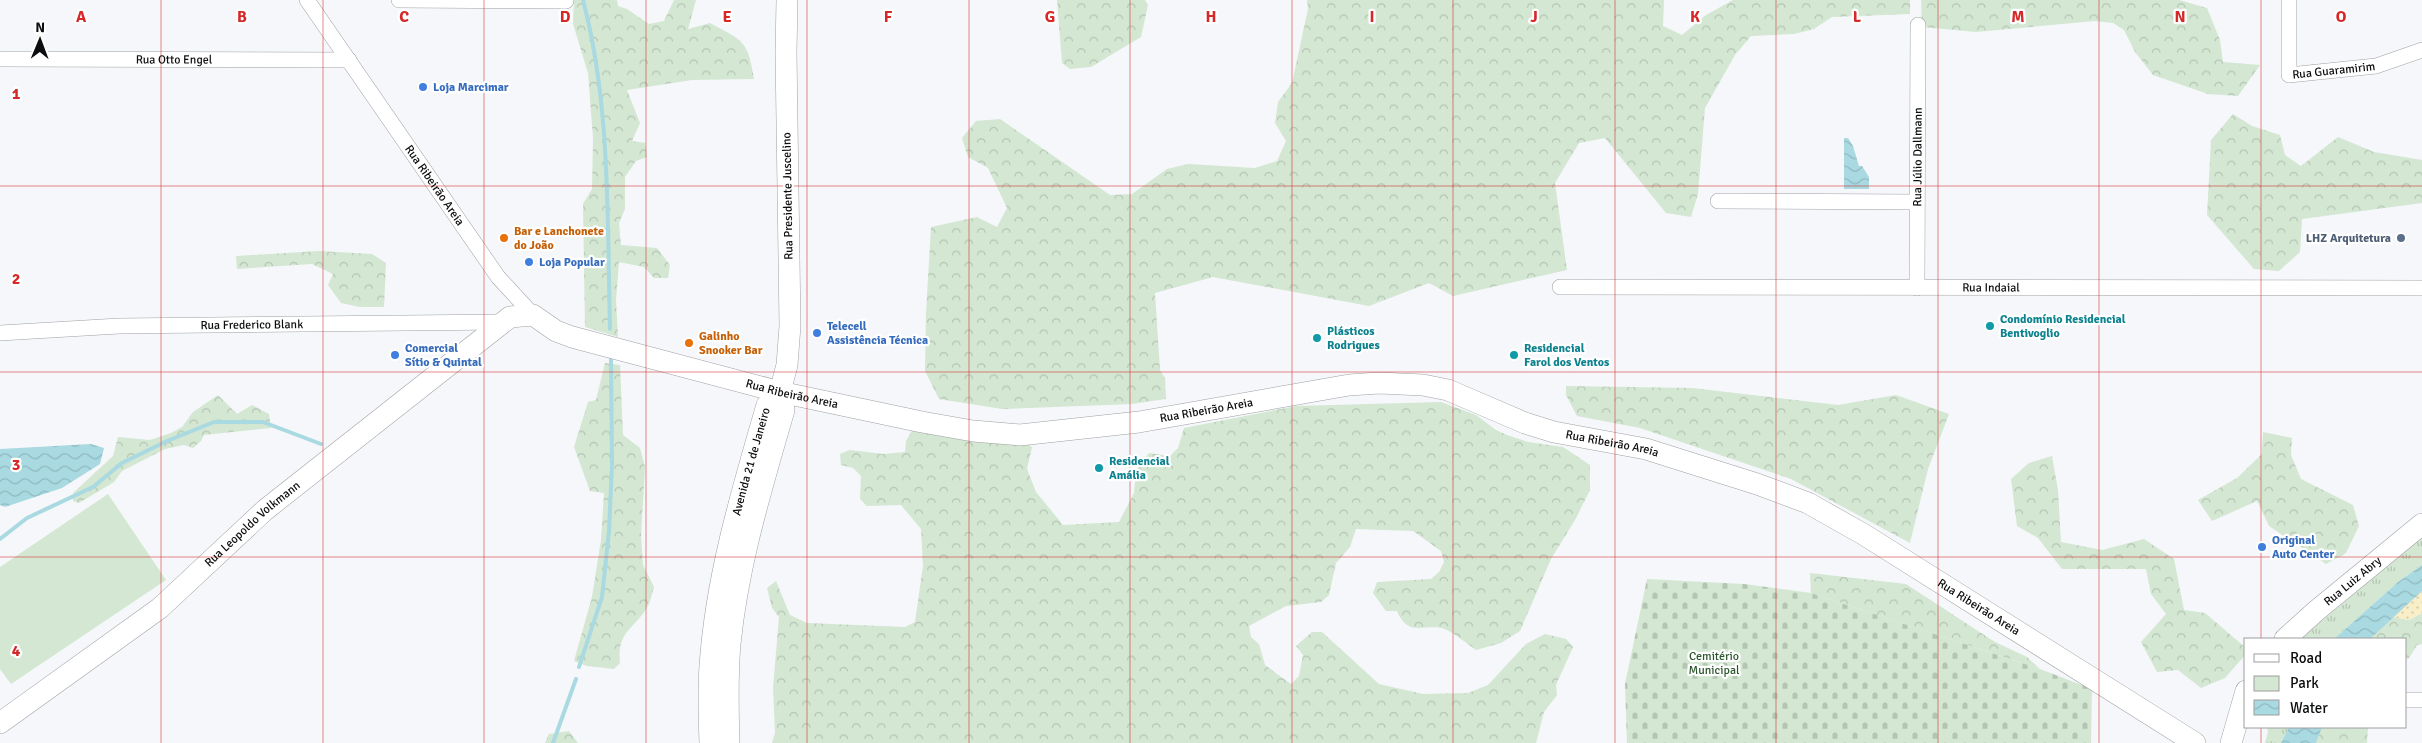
<svg xmlns="http://www.w3.org/2000/svg" width="2422" height="743" font-family="Signika,sans-serif">
	<style>
		.grass { fill: url(#grass-tufts) }
		.forest { fill: url(#forest-crowns) }
		.sand { fill: url(#sand-dots) }
		.cemetery { fill: url(#cemetery-stones) }
		.green { fill: #d3e7d2 }
		.water { fill: url(#water-waves) }
		.lines { fill: none; stroke-linecap: round; stroke-linejoin: round }
		.stream { stroke: #a9d9e1; stroke-width: 4 }
		.street-casing { stroke: #9fa1a3; stroke-width: 16 }
		.secondary-casing { stroke: #9fa1a3; stroke-width: 22 }
		.street { stroke: #fff; stroke-width: 15 }
		.secondary { stroke: #fff; stroke-width: 21 }
		.grid { fill: none; stroke: #d62828; stroke-width: 1; stroke-opacity: 0.55 }
		.shop-dot { fill: #3f7fe0; stroke: #fff; stroke-width: 2 }
		.food-dot { fill: #e8710a; stroke: #fff; stroke-width: 2 }
		.service-dot { fill: #5c6f8a; stroke: #fff; stroke-width: 2 }
		.culture-dot { fill: #0f9aa8; stroke: #fff; stroke-width: 2 }
		.labels { text-anchor: middle; dominant-baseline: central; stroke-width: 4.5; stroke-linejoin: round; paint-order: stroke }
		.street-label { font-size: 12px; fill: #0c0d0e; stroke: #fff }
		.shop-label { font-size: 12px; font-weight: bold; fill: #366cbe; stroke: #fff; text-anchor: start }
		.food-label { font-size: 12px; font-weight: bold; fill: #c56008; stroke: #fff; text-anchor: start }
		.service-label { font-size: 12px; font-weight: bold; fill: #4e5e75; stroke: #fff; text-anchor: end }
		.culture-label { font-size: 12px; font-weight: bold; fill: #0d838f; stroke: #fff; text-anchor: start }
		.park-label { font-size: 12px; fill: #2c552d; stroke: #fff }
		.grid-label { font-size: 16px; text-anchor: middle; font-weight: bold; fill: #d62828; stroke: #fff; stroke-width: 4.5; stroke-linejoin: round; paint-order: stroke }
	</style>
	<defs>
		<pattern id="grass-tufts" width="24" height="20" patternUnits="userSpaceOnUse" patternTransform="scale(1.25)"><rect width="24" height="20" fill="#d3e7d2"/><path d="M3 7l-1-3M5 7V3M7 7l1-3M15 17l-1-3M17 17v-4M19 17l1-3" fill="none" stroke="#b4c5b3"/></pattern>
		<pattern id="forest-crowns" width="20" height="18" patternUnits="userSpaceOnUse" patternTransform="scale(1.25)"><rect width="20" height="18" fill="#d3e7d2"/><path d="M2 6a3 3 0 1 1 6 0M12 15a3 3 0 1 1 6 0" fill="none" stroke="#b4c5b3"/></pattern>
		<pattern id="sand-dots" width="8" height="8" patternUnits="userSpaceOnUse" patternTransform="scale(1.25)"><rect width="8" height="8" fill="#f8eec8"/><path d="M2 2h.1M6 6h.1" fill="none" stroke="#d3cbab" stroke-width="1.8" stroke-linecap="round"/></pattern>
		<pattern id="cemetery-stones" width="16" height="16" patternUnits="userSpaceOnUse" patternTransform="scale(1.25)"><rect width="16" height="16" fill="#d3e7d2"/><path d="M2 7V4a2 2 0 0 1 4 0v3zM10 15v-3a2 2 0 0 1 4 0v3z" fill="#b4c5b3"/></pattern>
		<pattern id="water-waves" width="16" height="10" patternUnits="userSpaceOnUse" patternTransform="scale(1.25)"><rect width="16" height="10" fill="#a9d9e1"/><path d="M0 5q4-4 8 0t8 0" fill="none" stroke="#90b9c0"/></pattern>
	</defs>
	<rect width="100%" height="100%" fill="#f5f7fa"/>
	<!-- grass -->
	<path class="grass" d="M2422,537V565L2398,582L2334,639H2299L2347,600L2374,575Z
		M2267,727H2289L2281,743H2265L2268,732Z"/>
	<!-- forest -->
	<path class="forest" d="M574,0H617L618,6L627,9L649,24L664,21L674,0H696L688,29L710,23C743,41 748,40 754,79L692,80L627,90L640,123L632,141L645,143L647,157L636,161L625,177V209L619,223L621,245L657,248L670,265L668,278H654L644,267L619,262L616,300L618,337L585,327L583,204L592,189L593,138L588,73L573,24Z
		M1057,0H1145L1148,5L1141,37L1091,67L1070,69L1062,63Z
		M1307,0H1664L1663,26L1682,35L1706,15L1733,0H1910V14L1832,17L1814,29L1794,34L1751,36L1735,55L1705,108L1698,194L1691,217L1666,213L1605,138L1579,143L1555,183L1567,270L1453,296L1429,283L1369,306L1213,277L1155,293L1160,370L1165,378L1166,399L1132,404L1002,409L939,399L925,371L926,313L931,227L977,217L997,227L1007,208L988,168L968,157L962,138L976,121L1000,119L1110,195L1132,194L1167,169L1188,164L1255,168L1277,161L1286,141L1275,123L1278,102L1292,83L1308,9Z
		M1921,0H2179L2207,8L2220,40L2223,62L2260,65L2238,96L2208,94L2153,75L2135,52L2124,30L2113,23L2095,21L1976,32L1922,27Z
		M2233,114L2252,126L2280,135L2285,155L2301,166L2338,137L2374,152L2422,160V203L2302,219L2300,252L2279,271L2254,269L2207,215L2211,140Z
		M319,251L372,254L386,263L384,307H360L341,303L328,285L333,274L312,264L237,269L236,256Z
		M605,363L620,365L623,435L640,448L645,467L641,536L643,565L654,587C652,593 651,600 648,606C636,628 616,631 620,663L614,669L587,666L574,661L592,597L601,540L604,493L590,491L574,447L588,402L596,400Z
		M1566,386L1692,388L1838,405L1896,395L1949,414L1928,469L1910,543L1791,479L1640,428L1577,416L1566,395Z
		M218,395L237,414L252,405L269,414L271,428L204,435L201,441L193,448L184,445L165,449L122,471L114,482L79,503L73,501V493L113,456L118,437L150,440L171,433L182,427L193,412Z
		M1441,402L1476,415L1496,430L1507,435L1528,442L1563,447L1590,465V490L1575,520L1551,559L1520,631L1501,643L1476,650C1467,644 1457,635 1447,630C1427,621 1409,640 1397,611H1386L1373,593L1377,582L1431,579L1439,572L1444,562L1441,551L1413,531L1356,529L1350,547L1336,563L1329,595L1321,602L1286,606L1249,626L1251,637L1259,644L1265,665L1291,684L1299,676L1303,655L1296,646L1312,632H1322L1379,684L1423,694L1468,693L1488,685L1526,644L1545,634L1566,639L1573,647L1556,685L1557,695L1544,712L1536,743H772L775,733L773,688L779,617L772,608L767,588L776,581L790,615L807,623L905,627L915,622L923,566L921,529L901,505L867,506L860,499L861,476L853,468L841,465L840,454L850,450L883,454L905,452L906,441L914,427L1028,444L1032,447L1027,469L1036,492L1063,525L1119,522L1134,493L1136,471L1149,453L1170,456L1178,448L1184,428L1296,406Z
		M2263,432L2292,438L2291,455L2301,479L2353,505L2359,526L2346,553L2326,564L2269,526L2257,501L2212,521L2198,500L2237,478L2262,454Z
		M2052,456L2058,490L2061,542L2102,550L2144,539L2174,559L2184,610L2205,613L2246,648V654L2225,678L2201,688L2178,670L2157,672L2141,642L2166,614L2151,594L2146,569H2062L2038,538L2017,526L2011,479L2029,463Z
		M1810,573L1906,584L1995,642L2027,657L2040,669L1811,593Z
		M2422,613V644L2417,645L2409,658L2406,659V639H2370L2393,617L2409,620Z
		M2322,727H2368L2367,743H2316Z
		M569,731L578,743H545L549,734Z"/>
	<!-- sand -->
	<path class="sand" d="M2422,591V613L2409,620L2393,617Z"/>
	<!-- cemetery -->
	<path class="cemetery" d="M1647,579L1744,584L1811,593L2040,669L2092,689L2091,743H1627L1625,684Z"/>
	<!-- green -->
	<path class="green" d="M108,494L166,580L11,684L0,669V567Z"/>
	<!-- water -->
	<path class="water" d="M1844,138H1848L1853,146L1859,166H1862L1869,177V189H1844Z
		M91,444L104,448L100,464L62,488L5,507L0,505V449Z
		M2422,565V591L2370,639H2334L2398,582Z
		M2289,727H2322L2316,743H2281Z"/>
	<g class="lines">
		<!-- stream -->
		<path class="stream" d="M583,0C611,106 607,220 610,329
			M0,539L27,518L93,487L122,463L167,441L214,422H263L321,444
			M579,667L602,597L609,531L612,465L611,358
			M553,743L576,679"/>
		<defs>
			<g id="street">
				<path id="s1" d="M307,0L498,277L533,315"/>
				<path d="M399,0L566,1"/>
				<path id="s2" d="M2289,0V75L2376,66L2422,50"/>
				<path id="s3" d="M0,59L349,60"/>
				<path d="M1718,201L1917,202"/>
				<path id="s4" d="M1560,287L2422,288"/>
				<path id="s5" d="M1917,288L1918,25"/>
				<path id="s6" d="M0,333L119,326L504,322"/>
				<path d="M2406,700H2422"/>
			</g>
			<g id="secondary">
				<path id="s7" d="M2285,639L2316,611L2422,524"/>
				<path id="s8" d="M0,723L160,608L265,510L510,317L533,315L556,331L572,337L780,392L922,422L973,431L1020,435L1139,422L1349,385L1379,383L1423,385L1448,390L1525,423L1554,432L1646,449L1757,484L1808,503L1863,534L2195,743"/>
				<path id="s9" d="M710,743C709,717 708,692 710,666C716,577 742,491 767,405L780,392"/>
				<path d="M729,743C728,710 727,677 730,644C738,563 762,487 784,410L780,392L787,365L790,326L786,53L787,0"/>
				<path d="M2231,743L2246,691"/>
			</g>
		</defs>
		<!-- street casing -->
		<use href="#street" class="street-casing"/>
		<!-- secondary casing -->
		<use href="#secondary" class="secondary-casing"/>
		<!-- street -->
		<use href="#street" class="street"/>
		<!-- secondary -->
		<use href="#secondary" class="secondary"/>
	</g>
	<!-- grid -->
	<path class="grid" d="M161,0V743M323,0V743M484,0V743M646,0V743M807,0V743M969,0V743M1130,0V743M1292,0V743M1453,0V743M1615,0V743M1776,0V743M1938,0V743M2099,0V743M2261,0V639M0,186H2422M0,372H2422M0,557H2422M2261,727V743"/>
	<!-- markers -->
	<g class="shop-dot">
		<circle cx="423" cy="87" r="5"/>
		<circle cx="529" cy="262" r="5"/>
		<circle cx="817" cy="333" r="5"/>
		<circle cx="395" cy="355" r="5"/>
		<circle cx="2262" cy="547" r="5"/>
	</g>
	<g class="food-dot">
		<circle cx="504" cy="238" r="5"/>
		<circle cx="689" cy="343" r="5"/>
	</g>
	<circle class="service-dot" cx="2401" cy="238" r="5"/>
	<g class="culture-dot">
		<circle cx="1990" cy="326" r="5"/>
		<circle cx="1317" cy="338" r="5"/>
		<circle cx="1514" cy="355" r="5"/>
		<circle cx="1099" cy="468" r="5"/>
	</g>
	<g class="labels">
		<!-- street labels -->
		<g class="street-label">
			<text stroke="none"><textPath href="#s3" startOffset="174">Rua Otto Engel</textPath></text>
			<text stroke="none"><textPath href="#s2" startOffset="120">Rua Guaramirim</textPath></text>
			<text stroke="none"><textPath href="#s5" startOffset="131">Rua Júlio Dallmann</textPath></text>
			<text stroke="none"><textPath href="#s1" startOffset="225">Rua Ribeirão Areia</textPath></text>
			<text transform="translate(788 196) rotate(-91)">Rua Presidente Juscelino</text>
			<text stroke="none"><textPath href="#s4" startOffset="431">Rua Indaial</textPath></text>
			<text stroke="none"><textPath href="#s6" startOffset="252">Rua Frederico Blank</textPath></text>
			<text stroke="none"><textPath href="#s8" startOffset="948">Rua Ribeirão Areia</textPath></text>
			<text stroke="none"><textPath href="#s8" startOffset="1368">Rua Ribeirão Areia</textPath></text>
			<text stroke="none"><textPath href="#s8" startOffset="1786">Rua Ribeirão Areia</textPath></text>
			<text stroke="none"><textPath href="#s9" startOffset="286">Avenida 21 de Janeiro</textPath></text>
			<text stroke="none"><textPath href="#s8" startOffset="322">Rua Leopoldo Volkmann</textPath></text>
			<text stroke="none"><textPath href="#s7" startOffset="89">Rua Luiz Abry</textPath></text>
			<text stroke="none"><textPath href="#s8" startOffset="2191">Rua Ribeirão Areia</textPath></text>
		</g>
		<!-- shop labels -->
		<g class="shop-label">
			<text x="433" y="87">Loja Marcimar</text>
			<text x="539" y="262">Loja Popular</text>
			<text x="827" y="326">Telecell<tspan x="827" dy="14">Assistência Técnica</tspan></text>
			<text x="405" y="348">Comercial<tspan x="405" dy="14">Sítio &amp; Quintal</tspan></text>
			<text x="2272" y="540">Original<tspan x="2272" dy="14">Auto Center</tspan></text>
		</g>
		<!-- food labels -->
		<g class="food-label">
			<text x="514" y="231">Bar e Lanchonete<tspan x="514" dy="14">do João</tspan></text>
			<text x="699" y="336">Galinho<tspan x="699" dy="14">Snooker Bar</tspan></text>
		</g>
		<!-- service labels -->
		<g class="service-label">
			<text x="2391" y="238">LHZ Arquitetura</text>
		</g>
		<!-- culture labels -->
		<g class="culture-label">
			<text x="2000" y="319">Condomínio Residencial<tspan x="2000" dy="14">Bentivoglio</tspan></text>
			<text x="1327" y="331">Plásticos<tspan x="1327" dy="14">Rodrigues</tspan></text>
			<text x="1524" y="348">Residencial<tspan x="1524" dy="14">Farol dos Ventos</tspan></text>
			<text x="1109" y="461">Residencial<tspan x="1109" dy="14">Amália</tspan></text>
		</g>
		<!-- park labels -->
		<g class="park-label">
			<text x="1714" y="656">Cemitério<tspan x="1714" dy="14">Municipal</tspan></text>
		</g>
	</g>
	<g class="grid-label">
		<text x="81" y="22">A</text>
		<text x="242" y="22">B</text>
		<text x="404" y="22">C</text>
		<text x="565" y="22">D</text>
		<text x="727" y="22">E</text>
		<text x="888" y="22">F</text>
		<text x="1050" y="22">G</text>
		<text x="1211" y="22">H</text>
		<text x="1372" y="22">I</text>
		<text x="1534" y="22">J</text>
		<text x="1695" y="22">K</text>
		<text x="1857" y="22">L</text>
		<text x="2018" y="22">M</text>
		<text x="2180" y="22">N</text>
		<text x="2341" y="22">O</text>
		<text x="16" y="99">1</text>
		<text x="16" y="284">2</text>
		<text x="16" y="470">3</text>
		<text x="16" y="656">4</text>
	</g>
	<!-- legend -->
	<rect x="2244" y="638" width="162" height="90" fill="#ffffff" stroke="#9e9e9f"/>
	<rect x="2254" y="654" width="25" height="8" fill="#ffffff" stroke="#9e9e9f"/>
	<text x="2290" y="663" font-size="15" fill="#0c0d0e">Road</text>
	<rect x="2254" y="676" width="25" height="15" fill="#d3e7d2" stroke="#9e9e9f"/>
	<text x="2290" y="688" font-size="15" fill="#0c0d0e">Park</text>
	<rect x="2254" y="700" width="25" height="15" fill="url(#water-waves)" stroke="#9e9e9f"/>
	<text x="2290" y="713" font-size="15" fill="#0c0d0e">Water</text>
	<!-- north arrow -->
	<g transform="translate(40 40) rotate(1)" stroke="#ffffff" stroke-width="4" paint-order="stroke">
	<path d="M0-4L9 19L0 12L-9 19Z" fill="#0c0d0e"/>
	<text y="-8" font-size="14" font-weight="bold" text-anchor="middle" fill="#0c0d0e">N</text>
	</g>
</svg>
